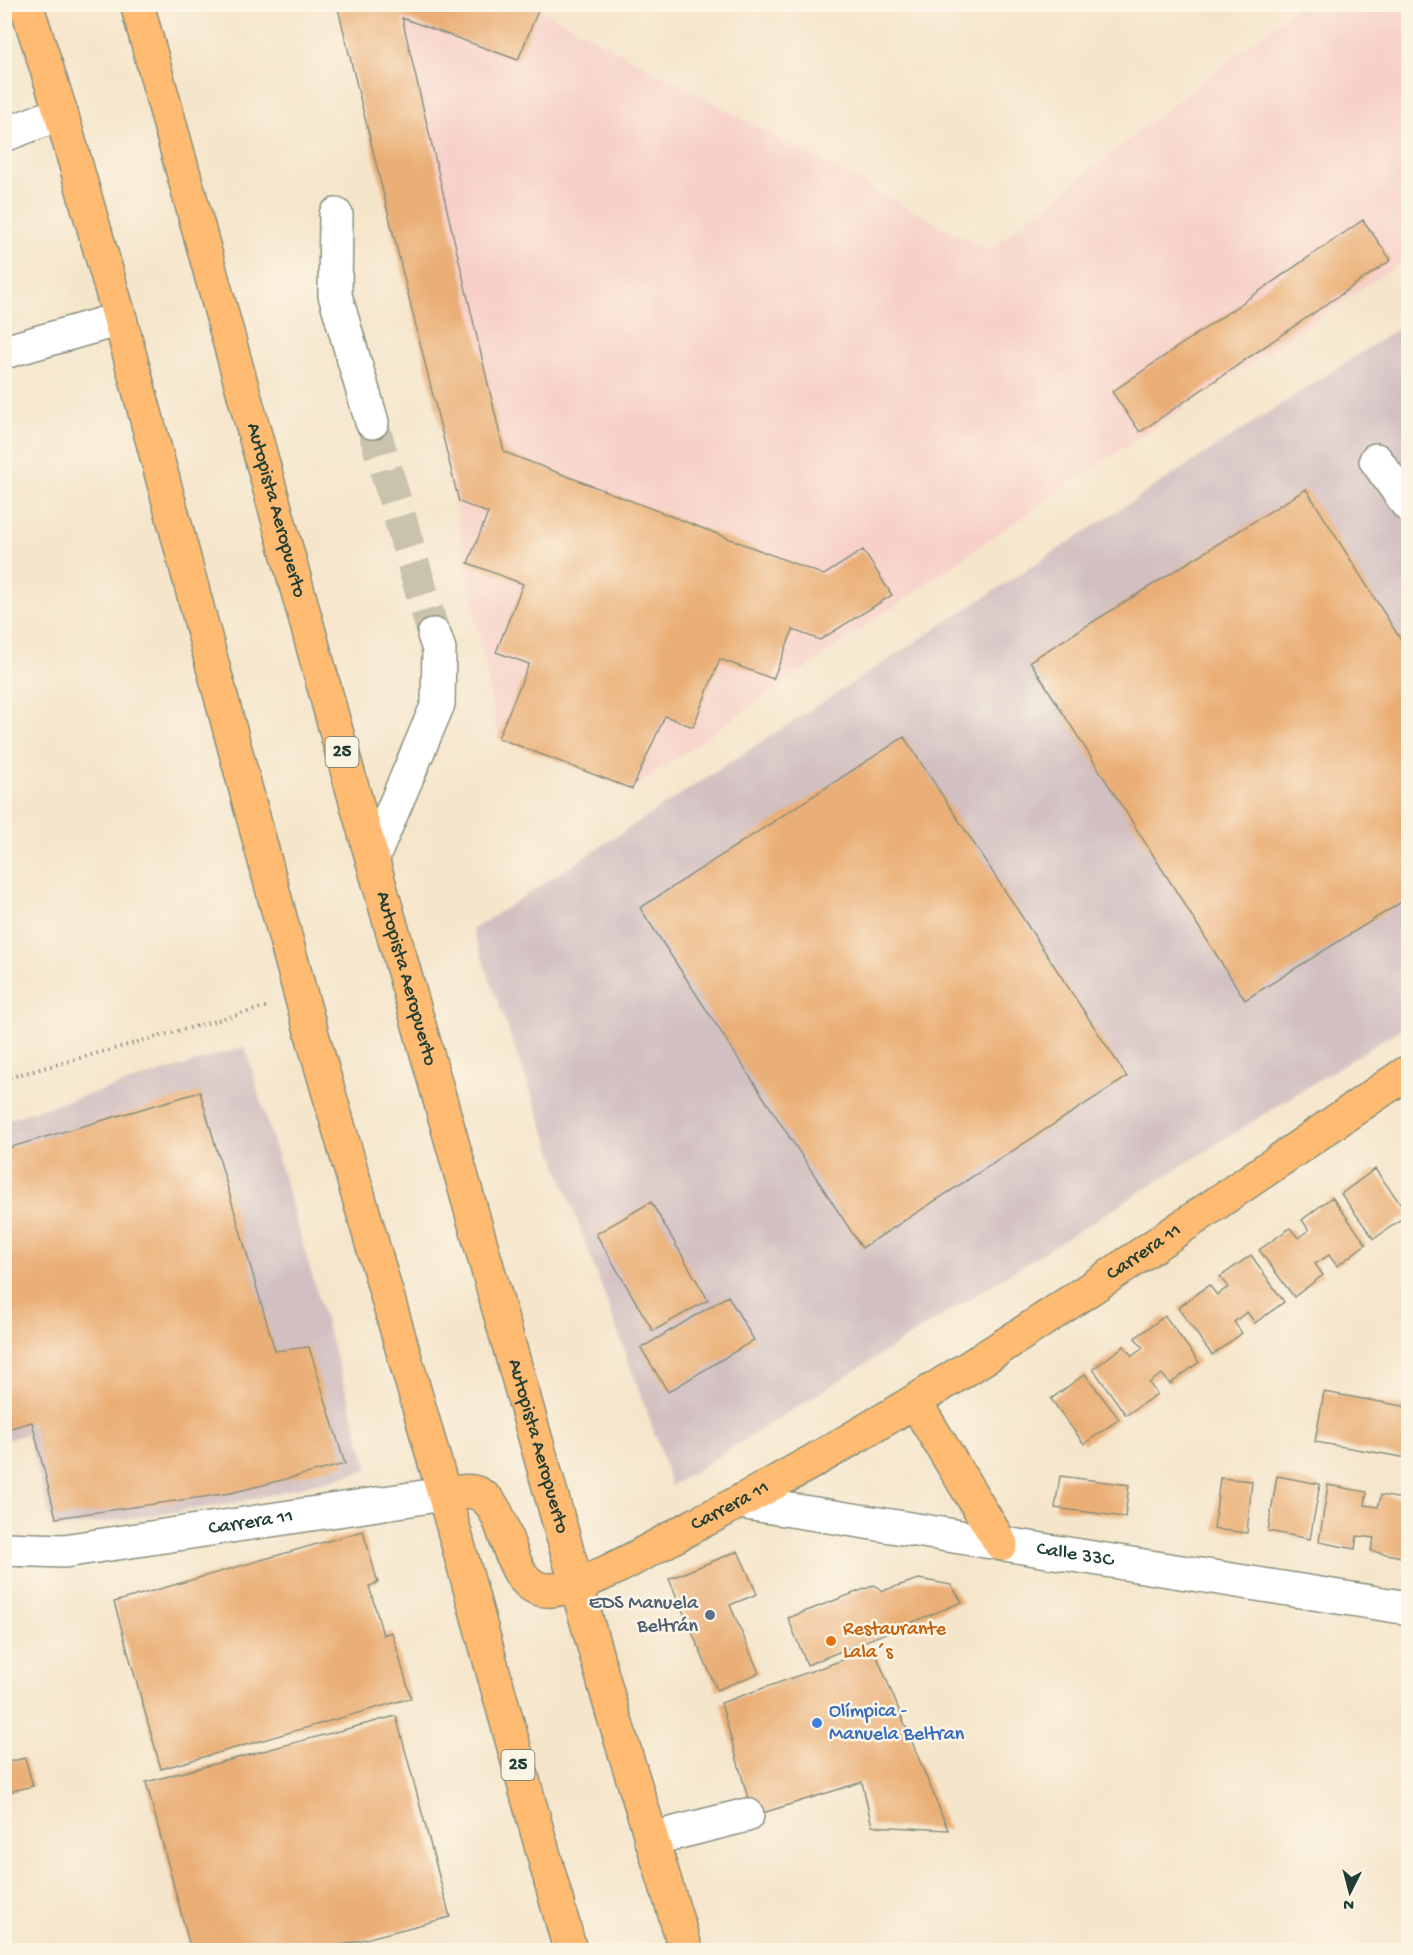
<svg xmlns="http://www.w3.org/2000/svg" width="1413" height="1955" font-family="'Gochi Hand',sans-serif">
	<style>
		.built { fill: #f7d1c9 }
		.industrial { fill: #d2bfc1 }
		.building { fill: #eaaf76 }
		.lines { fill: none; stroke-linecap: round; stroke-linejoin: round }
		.minor-tunnel { stroke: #cac3ac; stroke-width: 33; stroke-dasharray: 33 16; stroke-linecap: butt }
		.minor-casing { stroke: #8a917f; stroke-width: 36 }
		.major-casing { stroke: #8a917f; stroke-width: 36 }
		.highway-casing { stroke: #8a917f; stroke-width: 36 }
		.path { stroke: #8a917f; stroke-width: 4; stroke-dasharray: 1.5 4.5; stroke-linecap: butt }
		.minor { stroke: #fff; stroke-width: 33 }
		.major { stroke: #febb71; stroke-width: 33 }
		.highway { stroke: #febb71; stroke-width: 33 }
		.service-dot { fill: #5c6f8a; stroke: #fcf5e5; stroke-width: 2 }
		.food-dot { fill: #e8710a; stroke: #fcf5e5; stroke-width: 2 }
		.shop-dot { fill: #3f7fe0; stroke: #fcf5e5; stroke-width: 2 }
		.labels { text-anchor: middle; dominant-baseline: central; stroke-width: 5; stroke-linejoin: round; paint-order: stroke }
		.shield { fill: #fcf5e5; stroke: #617469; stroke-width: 1.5 }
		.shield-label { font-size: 18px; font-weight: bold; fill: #1f3d34 }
		.street-label { font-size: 20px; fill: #1f3d34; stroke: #fcf5e5 }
		.service-label { font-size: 20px; fill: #4e5e75; stroke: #fcf5e5; text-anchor: end }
		.food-label { font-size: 20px; fill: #c56008; stroke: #fcf5e5; text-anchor: start }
		.shop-label { font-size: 20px; fill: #366cbe; stroke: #fcf5e5; text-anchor: start }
	</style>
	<rect width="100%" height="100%" fill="#fcf5e5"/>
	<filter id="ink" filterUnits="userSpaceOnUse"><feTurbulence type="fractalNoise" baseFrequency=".0167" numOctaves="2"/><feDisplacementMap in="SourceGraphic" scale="12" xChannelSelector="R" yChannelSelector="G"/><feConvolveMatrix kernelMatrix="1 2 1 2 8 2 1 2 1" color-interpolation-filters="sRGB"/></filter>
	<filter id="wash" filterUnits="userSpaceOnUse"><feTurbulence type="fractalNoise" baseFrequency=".008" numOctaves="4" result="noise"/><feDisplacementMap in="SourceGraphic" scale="24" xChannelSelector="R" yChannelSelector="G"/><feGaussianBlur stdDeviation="1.35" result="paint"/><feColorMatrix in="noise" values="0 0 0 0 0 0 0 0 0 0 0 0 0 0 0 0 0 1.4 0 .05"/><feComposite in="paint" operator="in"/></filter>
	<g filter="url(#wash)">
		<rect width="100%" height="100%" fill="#f5e5ca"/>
		<!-- built -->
		<path class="built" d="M530,4L988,251L1292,10L1294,5H1408V258L1071,483L632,789L498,738L437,408L337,5Z"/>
		<!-- industrial -->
		<path class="industrial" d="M1408,322V1024L671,1486L658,1443L472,930Z
			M245,1047L369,1470L236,1503L54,1529L27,1434L5,1440V1120Z"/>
		<g id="blocks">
			<!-- building -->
			<path class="building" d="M337,4H531L539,8L518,60L402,18L504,452L824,575L863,550L892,595L820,640L793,630L773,679L720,659L693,727L665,716L632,789L498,738L529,664L496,652L523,584L468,563L488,513L459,502Z
				M1363,220L1391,260L1140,432L1112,392Z
				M1306,489L1408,651V898L1245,1000L1030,661Z
				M904,737L1127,1077L862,1248L640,908Z
				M200,1092L275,1351L309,1347L345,1464L231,1493L56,1518L32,1422L4,1430V1149Z
				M1375,1169L1408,1214L1374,1239L1341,1194Z
				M1332,1197L1366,1244L1337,1266L1329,1255L1315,1264L1323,1275L1294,1297L1259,1250L1290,1228L1298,1238L1309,1230L1302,1220Z
				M651,1202L708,1300L653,1331L596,1234Z
				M1251,1255L1284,1302L1255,1323L1247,1312L1234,1322L1242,1333L1212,1355L1178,1308L1209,1285L1217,1295L1228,1287L1220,1277Z
				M728,1296L754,1340L668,1392L641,1348Z
				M1165,1316L1199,1362L1170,1384L1162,1374L1149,1383L1157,1394L1126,1415L1093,1369L1124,1346L1132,1356L1143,1348L1135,1338Z
				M1085,1374L1119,1419L1084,1444L1051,1399Z
				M1324,1392L1408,1407V1458L1315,1442Z
				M1060,1476L1129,1485L1125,1517L1055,1508Z
				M1277,1476L1320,1484L1310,1539L1268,1531Z
				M1220,1478L1252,1481L1247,1533L1214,1529Z
				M1328,1485L1367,1492L1365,1505L1378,1507L1381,1495L1408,1500L1407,1558L1371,1551L1374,1538L1357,1536L1355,1549L1319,1542Z
				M363,1531L378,1583L369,1586L383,1635L392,1632L411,1698L161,1769L114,1602Z
				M738,1551L757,1594L730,1605L759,1673L717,1690L669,1579Z
				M919,1579L951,1585L962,1602L807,1665L788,1618L875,1585L882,1591Z
				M874,1649L948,1830L872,1826L862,1782L753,1816L721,1703Z
				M396,1716L450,1917L323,1950H191L146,1782Z
				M25,1758L33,1786L4,1793V1763Z"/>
		</g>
	</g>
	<g filter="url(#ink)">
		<use href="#blocks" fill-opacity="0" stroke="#8a917f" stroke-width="1.5"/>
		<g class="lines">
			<!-- minor-tunnel -->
			<path class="minor-tunnel" d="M372,422L434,635"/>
			<defs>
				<g id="minor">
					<path d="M4,135L61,113"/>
					<path d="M336,215L335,295L372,422"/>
					<path d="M4,352L120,319"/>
					<path d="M1376,460L1408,505"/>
					<path d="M373,857L438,704L439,649L434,635"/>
					<path id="s1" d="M740,1502L1408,1608"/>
					<path id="s2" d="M4,1549L64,1551L444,1494"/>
					<path d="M651,1839L747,1815"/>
				</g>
				<g id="major">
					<path d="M915,1402L1001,1544"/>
					<path id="s3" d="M444,1494C454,1493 470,1489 479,1494C513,1510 503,1594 552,1590C590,1587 659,1544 695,1525C946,1397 1176,1230 1408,1072"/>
				</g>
				<g id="highway">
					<path d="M26,4L61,113L120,319L301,996L444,1494L570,1950"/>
					<path id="s4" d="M137,4L335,727L613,1714L686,1950"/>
				</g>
			</defs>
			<!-- minor casing -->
			<use href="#minor" class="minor-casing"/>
			<!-- major casing -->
			<use href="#major" class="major-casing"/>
			<!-- highway casing -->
			<use href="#highway" class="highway-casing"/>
			<!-- path -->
			<path class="path" d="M4,1079L269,1006"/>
			<!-- minor -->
			<use href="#minor" class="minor"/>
			<!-- major -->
			<use href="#major" class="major"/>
			<!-- highway -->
			<use href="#highway" class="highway"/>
		</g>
	</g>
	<!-- markers -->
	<circle class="service-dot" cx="710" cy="1615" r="6"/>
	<circle class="food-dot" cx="831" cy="1641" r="6"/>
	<circle class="shop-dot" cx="817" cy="1723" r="6"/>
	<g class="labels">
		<!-- shield labels -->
		<g class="shield">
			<rect x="325.5" y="737" width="33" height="30" rx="4.5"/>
			<rect x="501.5" y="1750" width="33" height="30" rx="4.5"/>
		</g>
		<g class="shield-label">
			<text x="342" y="752">25</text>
			<text x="518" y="1765">25</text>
		</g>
		<!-- street labels -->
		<g class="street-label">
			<text stroke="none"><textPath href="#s4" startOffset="525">Autopista Aeropuerto</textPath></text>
			<text stroke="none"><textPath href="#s4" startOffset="1011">Autopista Aeropuerto</textPath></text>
			<text stroke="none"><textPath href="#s3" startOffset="848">Carrera 11</textPath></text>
			<text stroke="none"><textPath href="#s4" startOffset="1497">Autopista Aeropuerto</textPath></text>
			<text stroke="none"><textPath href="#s3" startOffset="362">Carrera 11</textPath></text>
			<text stroke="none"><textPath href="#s2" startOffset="249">Carrera 11</textPath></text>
			<text stroke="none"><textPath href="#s1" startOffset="339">Calle 33C</textPath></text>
		</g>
		<!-- service labels -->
		<g class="service-label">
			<text x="698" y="1604">EDS Manuela<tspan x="698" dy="23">Beltrán</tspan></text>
		</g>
		<!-- food labels -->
		<g class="food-label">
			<text x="843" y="1630">Restaurante<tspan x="843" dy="23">Lala´s</tspan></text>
		</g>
		<!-- shop labels -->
		<g class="shop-label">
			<text x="829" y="1712">Olímpica -<tspan x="829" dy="23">Manuela Beltran</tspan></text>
		</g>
	</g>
	<!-- margin -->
	<rect width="1413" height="1955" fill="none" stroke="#fcf5e5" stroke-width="24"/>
	<!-- north arrow -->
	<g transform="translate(1350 1892) rotate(186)" stroke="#fcf5e5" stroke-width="4.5" paint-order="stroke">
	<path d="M0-4.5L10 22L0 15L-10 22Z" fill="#1f3d34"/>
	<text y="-9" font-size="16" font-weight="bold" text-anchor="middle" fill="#1f3d34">N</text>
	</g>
</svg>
